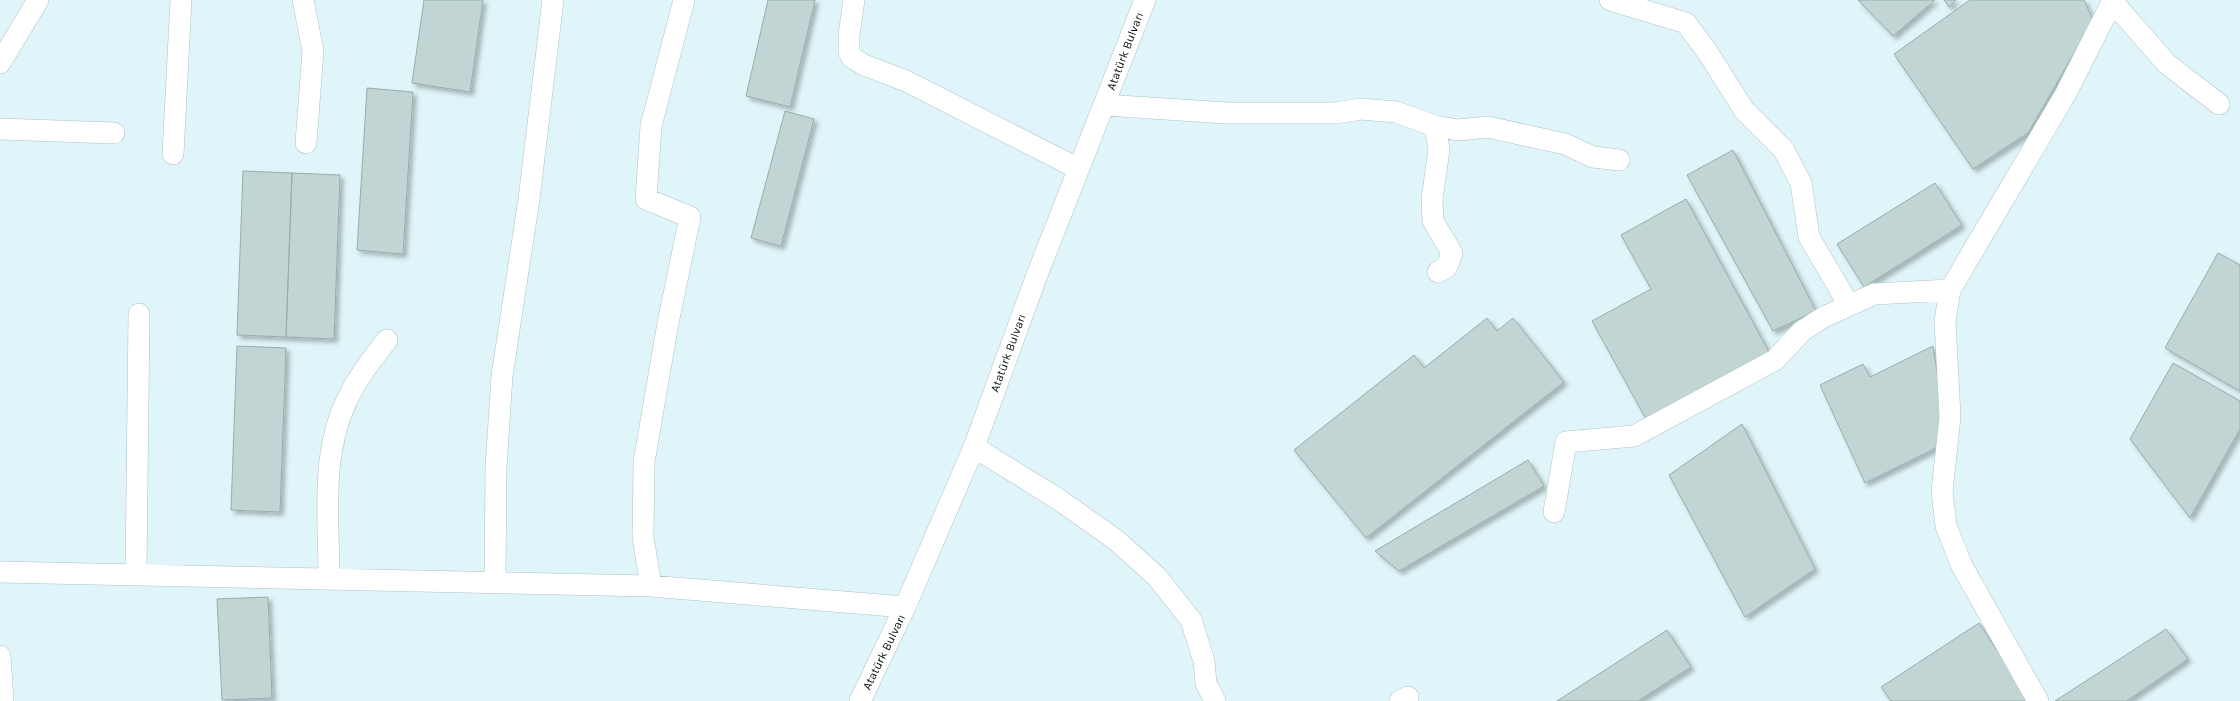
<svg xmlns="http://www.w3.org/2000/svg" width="2240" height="701" font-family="Karla,sans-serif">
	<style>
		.building { fill: #c1d6d4; stroke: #98adaa; filter: url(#shadow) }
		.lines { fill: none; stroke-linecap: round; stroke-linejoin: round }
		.minor-casing { stroke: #aec2c6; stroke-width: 22 }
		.minor { stroke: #fff; stroke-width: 21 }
		.labels { text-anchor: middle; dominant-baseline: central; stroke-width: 3; stroke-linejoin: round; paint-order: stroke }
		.street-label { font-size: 12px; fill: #0c1314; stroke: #fff }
	</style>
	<defs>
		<filter id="shadow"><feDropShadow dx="3.5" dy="3.5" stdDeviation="2" flood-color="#0004"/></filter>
	</defs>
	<rect width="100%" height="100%" fill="#e0f5f9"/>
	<!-- building -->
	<path class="building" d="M424,0H483L470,92L412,83Z
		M768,0H815L790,107L746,96Z
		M1858,0H1935L1893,36Z
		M1944,0H1956L1949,7Z
		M1970,0H2084L2093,20L2028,133L1973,169L1894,54Z
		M367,88L413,92L403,254L357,250Z
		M785,111L814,119L781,246L751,238Z
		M1733,150L1816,311L1773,331L1687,175Z
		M243,171L292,173L286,337L237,335Z
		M292,173L340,175L334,339L286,337Z
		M1935,183L1962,225L1864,287L1837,244Z
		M1686,199L1769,352L1647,421L1592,321L1651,289L1621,235Z
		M2218,253L2240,265V391L2165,348Z
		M1487,318L1497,331L1513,318L1564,382L1366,538L1294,450L1414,355L1424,368Z
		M237,346L286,348L280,512L231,510Z
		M1933,346L1944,416L1936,448L1865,483L1820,385L1863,364L1870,377Z
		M2173,363L2240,401V429L2190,518L2130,439Z
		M1742,424L1815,569L1745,617L1669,475Z
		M1528,460L1544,486L1399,571L1375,551Z
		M268,597L272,698L222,700L217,599Z
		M1979,623L2030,701H1891L1881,687Z
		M2166,629L2188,659L2127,701H2055Z
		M1667,630L1691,667L1638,701H1557Z"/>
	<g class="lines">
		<defs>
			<path id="minor" d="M303,0L313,51L306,143
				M854,0L849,35V51L852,58L864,65L906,81L1079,169
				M1610,0L1686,23L1708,53L1744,110L1783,149L1801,183L1809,237L1849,305
				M2112,1L2167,64L2219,104
				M0,63L38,0
				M1104,105L1227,113H1335L1361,109L1396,112L1435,126L1458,130L1488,127L1565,144L1593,157L1619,160
				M1435,126L1439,150L1432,199L1433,221L1452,253L1447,267L1438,272
				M0,129L114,133
				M173,154L181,0
				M974,447L1058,499L1116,540L1157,577L1191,620L1204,661L1206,683L1215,701
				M1554,512L1566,442L1634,436L1775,360L1802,331L1824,317L1874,294L1950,290
				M0,572L651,586L905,607
				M136,574L139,314
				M329,579C329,518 320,454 348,398C358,377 373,358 387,340
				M495,582L496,467L502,376L529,199L553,0
				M651,586L643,537L644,462L668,323L690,217L646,199L651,126L684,0
				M0,656L3,701
				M860,701L905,607L974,447L1037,275L1145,0
				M1400,701L1408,697
				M2038,701L1962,566L1946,526L1942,491L1950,417L1945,321L1950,290L2065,95L2113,0"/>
		</defs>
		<!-- minor casing -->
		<use href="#minor" class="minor-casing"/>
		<!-- minor -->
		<use href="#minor" class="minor"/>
	</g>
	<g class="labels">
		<!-- street labels -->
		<g class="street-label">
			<text transform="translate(1125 51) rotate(-69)">Atatürk Bulvarı</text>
			<text transform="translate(1008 353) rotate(-70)">Atatürk Bulvarı</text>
			<text transform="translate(884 652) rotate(-64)">Atatürk Bulvarı</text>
		</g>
	</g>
</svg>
